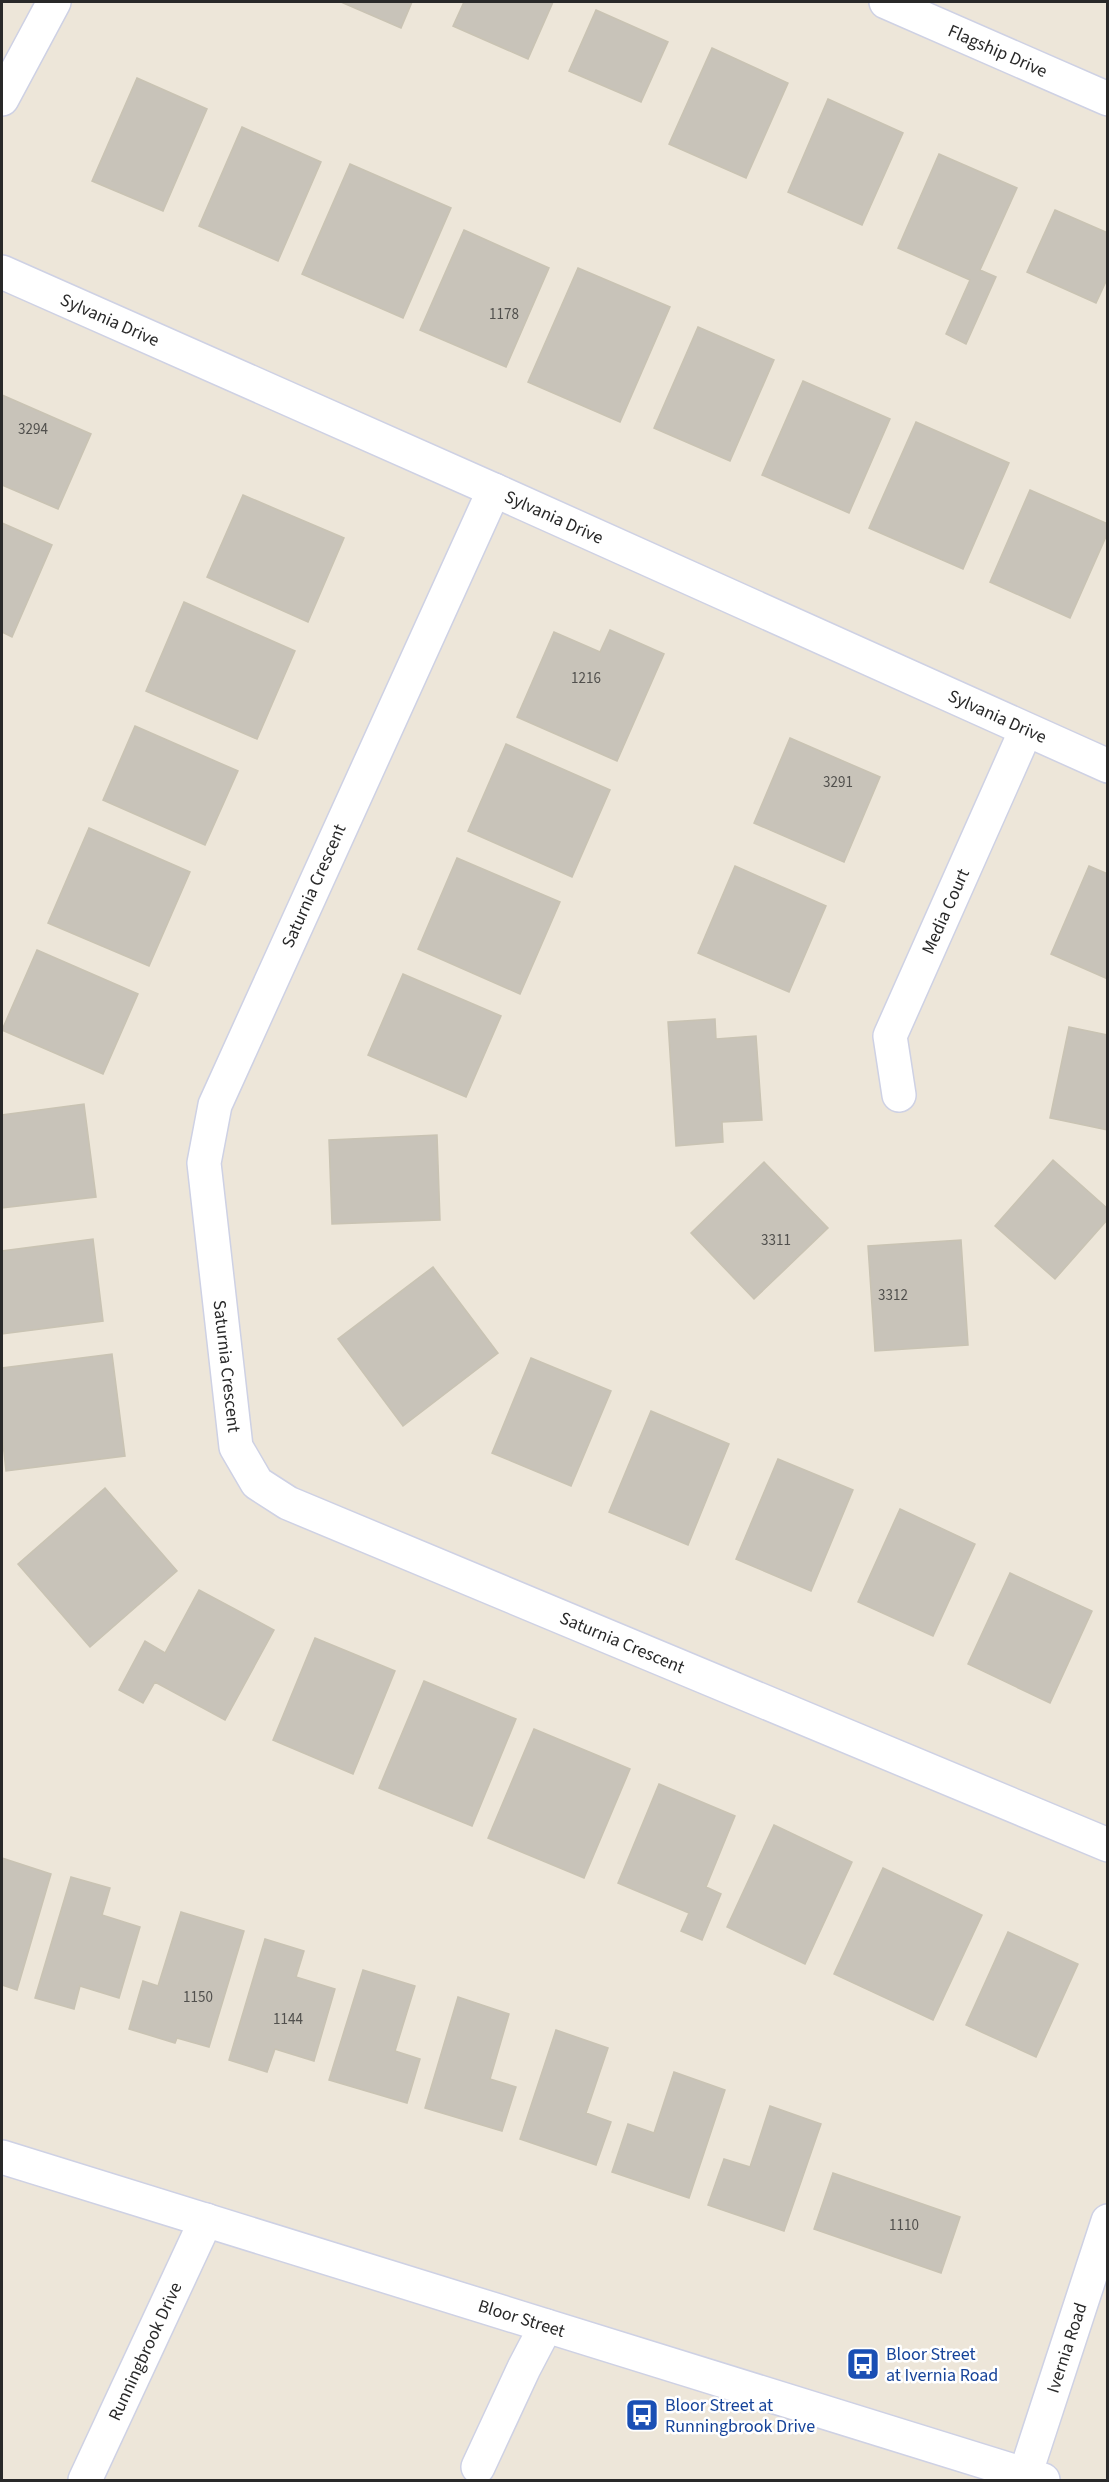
<svg xmlns="http://www.w3.org/2000/svg" width="1109" height="2482" font-family="'Source Sans 3',sans-serif">
	<style>
		.building { fill: #c8c3b9; stroke: #c9c3b3; stroke-width: 1.5 }
		.lines { fill: none; stroke-linecap: round; stroke-linejoin: round }
		.minor-casing { stroke: #ced1e4; stroke-width: 36 }
		.minor { stroke: #fff; stroke-width: 33 }
		.labels { text-anchor: middle; dominant-baseline: central; stroke-width: 5; stroke-linejoin: round; paint-order: stroke }
		.number-label { font-size: 15px; fill: #51504d }
		.street-label { font-size: 18px; fill: #292929; stroke: #fff }
		.transit-label { font-size: 18px; fill: #164399; stroke: #fff; text-anchor: start }
	</style>
	<rect width="100%" height="100%" fill="#ede6d9"/>
	<!-- building -->
	<path class="building" d="M341,2H412L401,28Z
		M464,2H553L528,59L453,26Z
		M596,10L668,42L641,102L569,71Z
		M712,48L788,83L746,178L669,144Z
		M137,78L207,109L163,211L92,181Z
		M828,99L903,133L862,225L788,192Z
		M242,127L321,162L278,261L199,226Z
		M939,154L1017,188L980,270L996,277L966,344L946,334L970,280L898,248Z
		M350,164L451,208L403,318L302,274Z
		M1055,210L1108,233V277L1096,303L1027,272Z
		M464,230L549,268L506,367L420,330Z
		M578,268L670,307L620,422L528,382Z
		M698,327L774,360L730,461L654,428Z
		M803,381L890,419L849,513L762,475Z
		M2,395L91,434L58,509L2,485Z
		M916,422L1009,463L963,569L869,528Z
		M1030,490L1108,524V532L1070,618L990,582Z
		M243,495L344,538L308,622L207,577Z
		M2,523L52,545L12,637L2,632Z
		M184,602L295,651L257,739L146,691Z
		M610,630L664,654L617,761L517,717L554,632L600,652Z
		M135,726L238,771L205,845L103,800Z
		M790,738L880,777L844,862L754,823Z
		M506,744L610,790L572,877L468,831Z
		M89,828L190,872L149,966L48,923Z
		M457,858L560,902L520,994L418,949Z
		M735,866L826,906L789,992L698,953Z
		M1089,866L1108,874V979L1051,954Z
		M37,950L138,994L103,1074L2,1030Z
		M403,974L501,1016L466,1097L368,1055Z
		M715,1019L716,1039L756,1036L762,1120L722,1122L723,1142L676,1146L668,1022Z
		M1069,1027L1108,1035V1130L1050,1118Z
		M84,1104L96,1197L2,1208V1115Z
		M437,1135L440,1220L332,1224L329,1140Z
		M1053,1160L1108,1209V1219L1055,1279L995,1226Z
		M764,1162L828,1228L754,1299L691,1233Z
		M93,1239L103,1321L2,1334V1251Z
		M961,1240L968,1345L875,1351L868,1246Z
		M433,1267L498,1353L403,1426L338,1339Z
		M112,1354L125,1456L6,1471L2,1434V1368Z
		M531,1358L611,1391L571,1486L492,1453Z
		M651,1411L729,1444L688,1545L609,1512Z
		M778,1459L853,1490L811,1591L736,1559Z
		M105,1488L177,1571L90,1647L18,1564Z
		M900,1509L975,1544L933,1636L858,1602Z
		M1010,1573L1092,1611L1050,1703L968,1664Z
		M199,1590L274,1630L225,1720L155,1682L143,1703L119,1690L145,1641L165,1653Z
		M315,1638L395,1671L353,1774L273,1740Z
		M424,1681L516,1719L472,1826L379,1788Z
		M534,1729L630,1769L584,1878L488,1838Z
		M659,1784L735,1816L706,1887L721,1894L702,1940L681,1931L689,1913L618,1883Z
		M774,1825L852,1862L805,1964L727,1927Z
		M2,1858L51,1874L17,1990L2,1985Z
		M883,1868L982,1915L933,2020L834,1974Z
		M71,1877L110,1888L102,1915L140,1927L119,1998L80,1986L74,2009L35,1998Z
		M181,1912L244,1931L209,2047L177,2038L175,2043L129,2029L143,1981L158,1986Z
		M1008,1932L1078,1964L1036,2057L966,2025Z
		M265,1939L304,1951L296,1977L335,1989L314,2061L275,2049L267,2072L229,2060Z
		M363,1970L415,1986L395,2051L420,2059L407,2103L329,2080Z
		M458,1997L509,2014L490,2079L516,2087L502,2131L425,2108Z
		M556,2030L608,2048L586,2113L611,2122L596,2165L520,2139Z
		M674,2072L725,2090L689,2198L612,2172L628,2124L654,2133Z
		M770,2106L821,2124L784,2231L708,2205L724,2159L750,2167Z
		M833,2173L960,2217L941,2273L814,2229Z"/>
	<g class="lines">
		<defs>
			<g id="minor">
				<path id="s1" d="M886,2L1108,99"/>
				<path d="M2,99L54,2"/>
				<path id="s2" d="M2,272L494,490L1108,766"/>
				<path id="s3" d="M494,490L215,1105L204,1163L236,1447L257,1483L288,1503L1108,1845"/>
				<path id="s4" d="M899,1095L890,1036L1026,730"/>
				<path id="s5" d="M2,2157L1043,2480"/>
				<path d="M478,2467L524,2368L546,2326"/>
				<path id="s6" d="M1025,2475L1108,2221"/>
				<path id="s7" d="M85,2480L206,2220"/>
			</g>
		</defs>
		<!-- minor casing -->
		<use href="#minor" class="minor-casing"/>
		<!-- minor -->
		<use href="#minor" class="minor"/>
	</g>
	<!-- icons -->
	<defs>
		<symbol id="bus-square" viewBox="-11 -11 22 22"><rect x="-9" y="-9" width="18" height="18" rx="4" fill="#1a4fb4" stroke="#fff"/><path d="M-5-6H5V4H4V6H2V4H-2V6H-4V4H-5ZM-3.5-4V0h7V-4ZM-3.5 1.2v1.5H-2V1.2ZM2 1.2v1.5H3.5V1.2Z" fill="#fff"/></symbol>
	</defs>
	<g fill-rule="evenodd">
		<use href="#bus-square" x="844" y="2345" width="38" height="38"/>
		<use href="#bus-square" x="623" y="2396" width="38" height="38"/>
	</g>
	<g class="labels">
		<!-- number labels -->
		<g class="number-label">
			<text x="504" y="314">1178</text>
			<text x="33" y="429">3294</text>
			<text x="586" y="678">1216</text>
			<text x="838" y="782">3291</text>
			<text x="776" y="1240">3311</text>
			<text x="893" y="1295">3312</text>
			<text x="198" y="1997">1150</text>
			<text x="288" y="2019">1144</text>
			<text x="904" y="2225">1110</text>
		</g>
		<!-- street labels -->
		<g class="street-label">
			<text stroke="none"><textPath href="#s1" startOffset="122">Flagship Drive</textPath></text>
			<text stroke="none"><textPath href="#s2" startOffset="118">Sylvania Drive</textPath></text>
			<text stroke="none"><textPath href="#s2" startOffset="604">Sylvania Drive</textPath></text>
			<text stroke="none"><textPath href="#s2" startOffset="1090">Sylvania Drive</textPath></text>
			<text transform="translate(314 886) rotate(-66)">Saturnia Crescent</text>
			<text stroke="none"><textPath href="#s4" startOffset="196">Media Court</textPath></text>
			<text stroke="none"><textPath href="#s3" startOffset="939">Saturnia Crescent</textPath></text>
			<text stroke="none"><textPath href="#s3" startOffset="1461">Saturnia Crescent</textPath></text>
			<text stroke="none"><textPath href="#s5" startOffset="544">Bloor Street</textPath></text>
			<text stroke="none"><textPath href="#s6" startOffset="134">Ivernia Road</textPath></text>
			<text stroke="none"><textPath href="#s7" startOffset="142">Runningbrook Drive</textPath></text>
		</g>
		<!-- transit labels -->
		<g class="transit-label">
			<text x="886" y="2354">Bloor Street<tspan x="886" dy="21">at Ivernia Road</tspan></text>
			<text x="665" y="2405">Bloor Street at<tspan x="665" dy="21">Runningbrook Drive</tspan></text>
		</g>
	</g>
	<!-- border -->
	<rect width="1109" height="2482" fill="none" stroke="#292929" stroke-width="6"/>
</svg>
